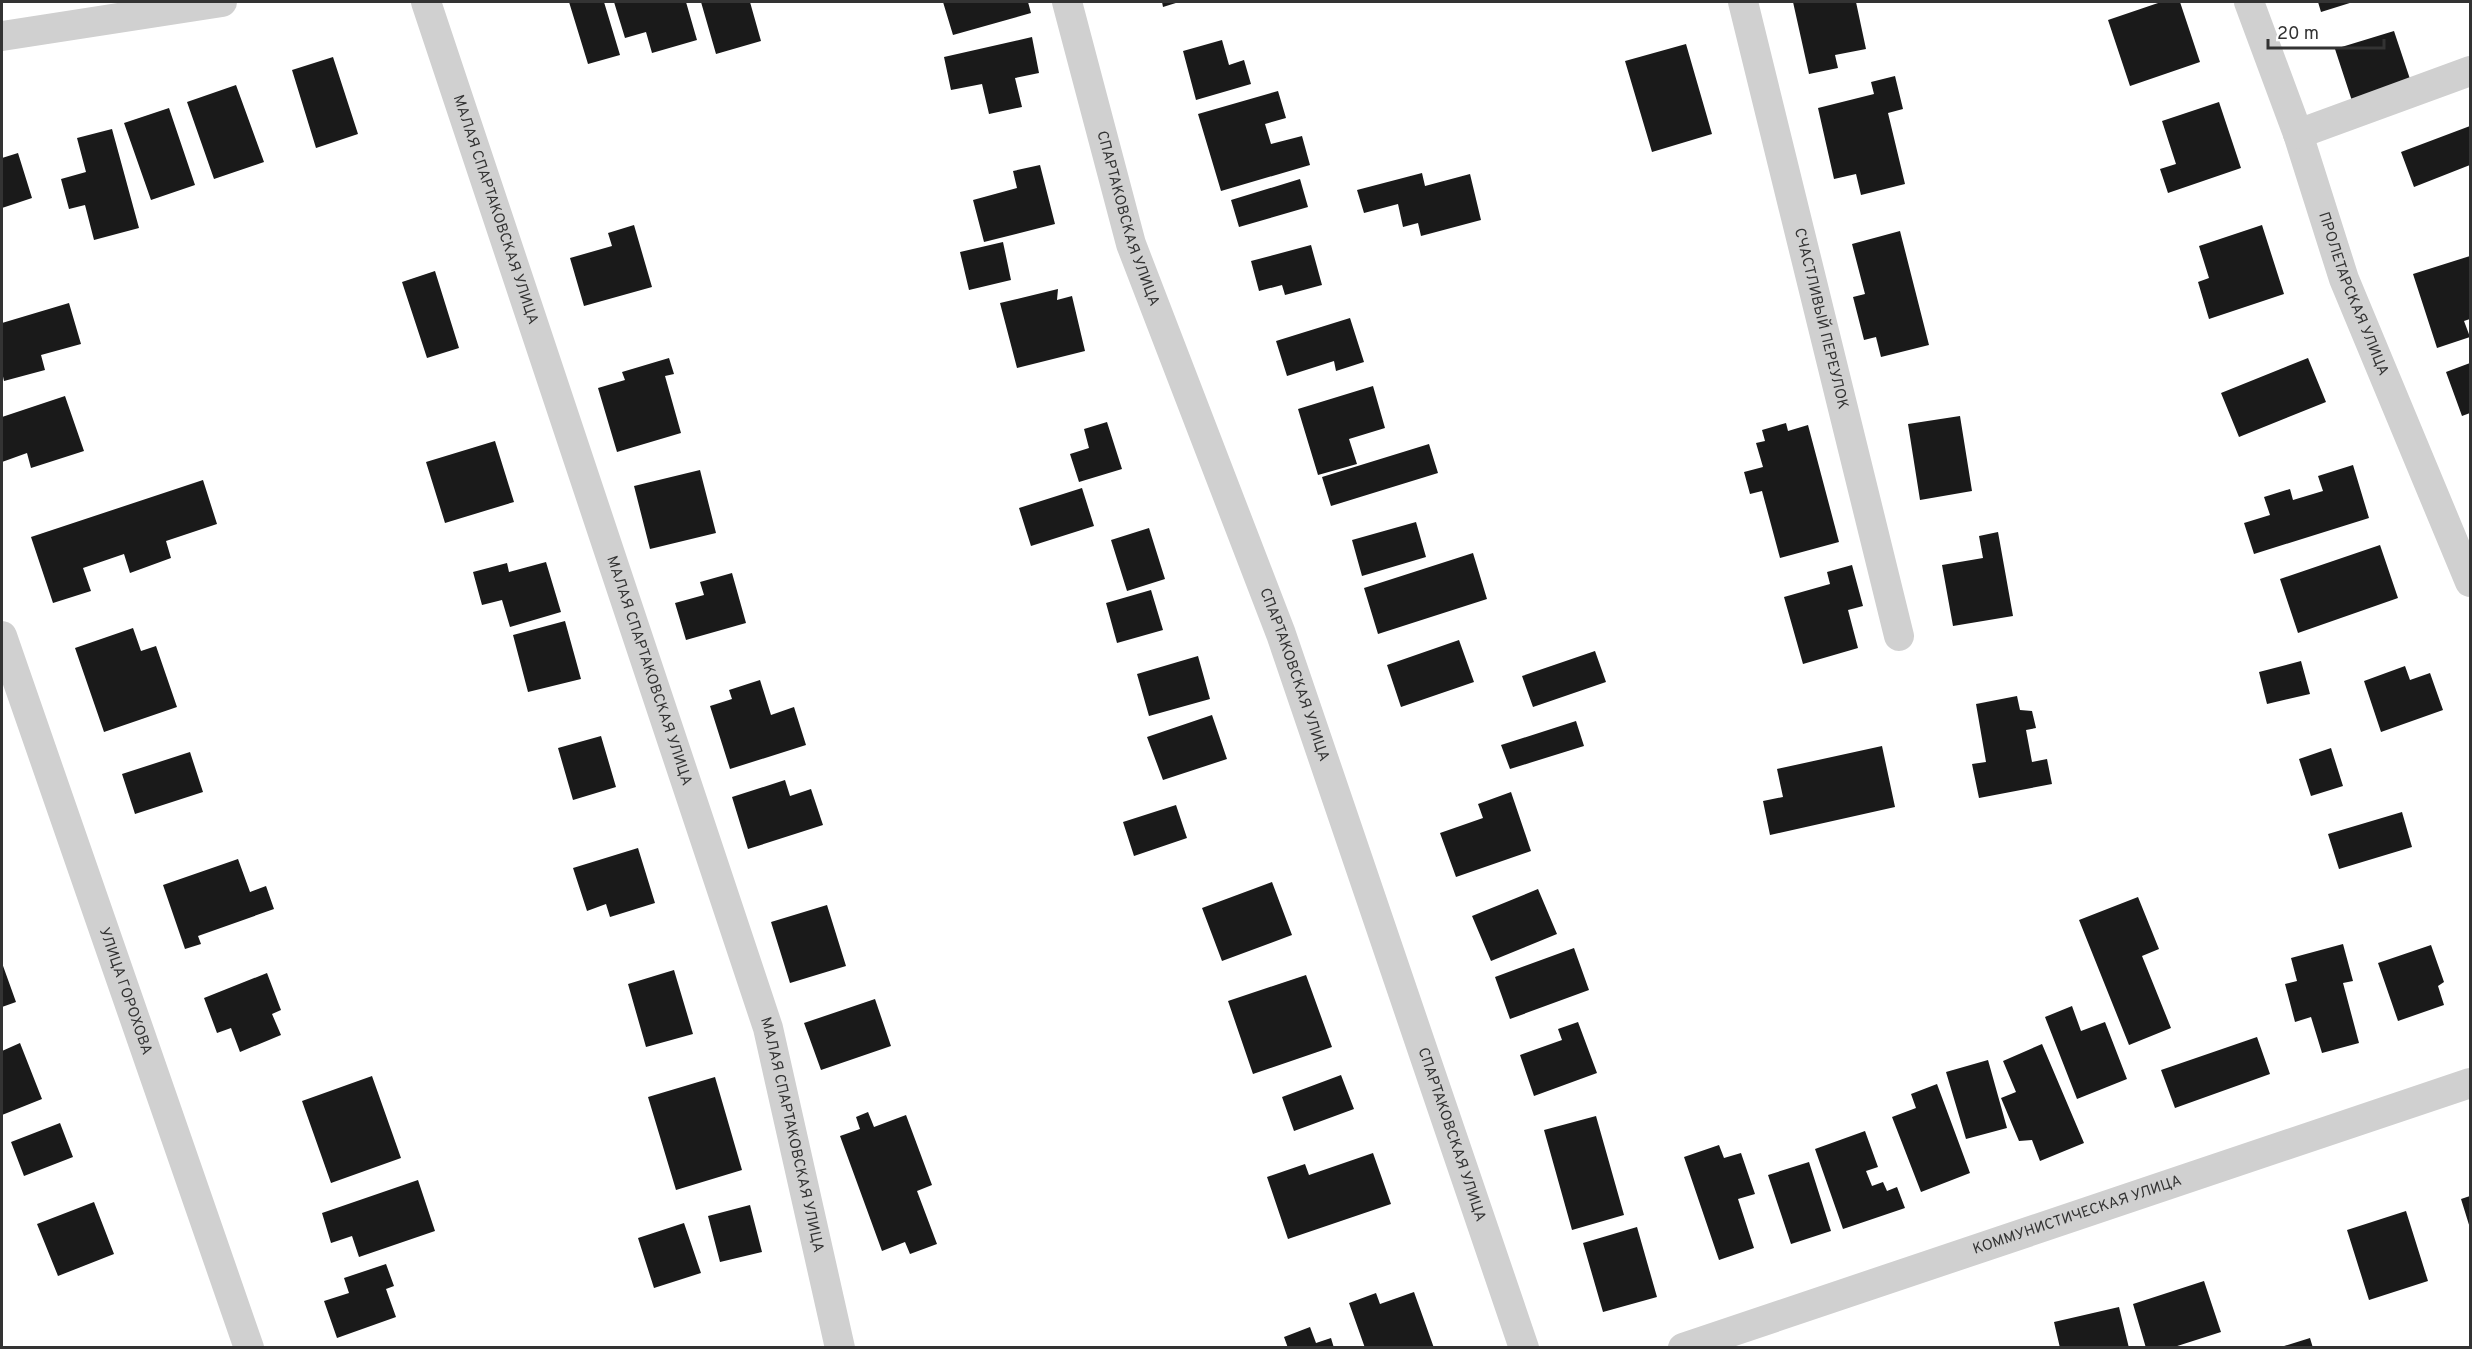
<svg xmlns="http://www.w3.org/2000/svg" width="2472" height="1349" font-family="Overpass,sans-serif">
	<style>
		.building { fill: #1a1a1a }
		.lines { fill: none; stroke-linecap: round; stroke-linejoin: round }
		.street { stroke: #d0d0d0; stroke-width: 30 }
		.labels { text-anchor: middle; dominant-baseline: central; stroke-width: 6; stroke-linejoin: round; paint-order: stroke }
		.street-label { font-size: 15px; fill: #333; stroke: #fff }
	</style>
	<rect width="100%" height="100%" fill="#fff"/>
	<!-- building -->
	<path class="building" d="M569,2H604L620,55L588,64Z
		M614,2H686L697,40L652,53L646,32L625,38Z
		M701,2H750L761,41L716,54Z
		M943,2H1028L1031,13L953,35Z
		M1162,2H1179L1163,7Z
		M1793,2H1856L1866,49L1835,55L1838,68L1809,74Z
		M2161,2H2180L2200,62L2130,86L2108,20Z
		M2318,2H2353L2321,12Z
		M2394,31L2412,85L2353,104L2335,49Z
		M1032,37L1039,73L1015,78L1022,107L989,114L982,84L951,90L944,57Z
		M1222,40L1229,65L1244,60L1251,84L1196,100L1183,51Z
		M1686,44L1712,134L1652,152L1625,61Z
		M333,57L358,134L316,148L292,70Z
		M1895,76L1903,109L1888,113L1905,184L1861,195L1856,174L1834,179L1818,108L1874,94L1871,82Z
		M236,85L264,162L214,179L187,102Z
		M1278,91L1286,118L1265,124L1271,144L1302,136L1310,165L1221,191L1198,114Z
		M2219,102L2241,168L2168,193L2160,169L2176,164L2162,121Z
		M169,108L195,185L151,200L124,123Z
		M2470,126V165L2414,187L2401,152Z
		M112,129L139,228L94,240L85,205L69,209L61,179L86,172L77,138Z
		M18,153L32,198L2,208V158Z
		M1040,165L1055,224L984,242L973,200L1017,188L1013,171Z
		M1422,173L1425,186L1470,174L1481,220L1421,236L1418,223L1403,227L1398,204L1364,213L1357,190Z
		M1300,179L1308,207L1239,227L1231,200Z
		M634,225L652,287L584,306L570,258L612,246L608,233Z
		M2262,225L2284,294L2209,319L2198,282L2209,278L2199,246Z
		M1900,231L1929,345L1881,357L1876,337L1864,340L1853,297L1865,294L1852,244Z
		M1003,242L1011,280L969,290L960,252Z
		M1311,245L1322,285L1285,295L1282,285L1259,291L1251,261Z
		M2470,256V319L2464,321L2470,337L2437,348L2413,274Z
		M435,271L459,348L427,358L402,282Z
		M1058,289L1057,300L1072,296L1085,351L1017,368L1000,303Z
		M69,303L81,344L41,355L45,370L4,381L2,372V323Z
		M1350,318L1364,362L1336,371L1334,361L1287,376L1276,341Z
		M669,358L674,374L665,376L681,433L617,452L598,388L625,380L622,372Z
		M2308,358L2326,402L2239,437L2221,393Z
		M2470,363V413L2462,416L2446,372Z
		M1373,386L1385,428L1349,439L1357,464L1318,475L1298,409Z
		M65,396L84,451L31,468L27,453L2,462V417Z
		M1960,416L1972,491L1920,500L1908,424Z
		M1107,422L1122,469L1079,482L1070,454L1089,448L1084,429Z
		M1786,423L1788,431L1808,425L1839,542L1780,558L1762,491L1750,494L1744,472L1763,467L1756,443L1765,441L1762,430Z
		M495,441L514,502L445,523L426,462Z
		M1429,444L1438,473L1331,506L1322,477Z
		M2353,465L2369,518L2254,554L2244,523L2270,515L2264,497L2290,489L2293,500L2323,491L2318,476Z
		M700,470L716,533L650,549L634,486Z
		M203,480L217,524L166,541L171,558L130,573L124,554L83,568L91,591L53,603L31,537Z
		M1082,488L1094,526L1031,546L1019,508Z
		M1416,522L1426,557L1362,576L1352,540Z
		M1149,528L1165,579L1127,591L1111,540Z
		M1998,532L2013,616L1953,626L1942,565L1983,558L1979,536Z
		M2380,545L2398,598L2298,633L2280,579Z
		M1473,553L1487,599L1378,634L1364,588Z
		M546,562L561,612L510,627L502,600L482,605L473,572L507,563L509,572Z
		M1852,565L1863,606L1848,610L1858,648L1803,664L1784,597L1830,584L1827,572Z
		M732,573L746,623L686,640L675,603L704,595L700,582Z
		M1151,590L1163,630L1117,643L1106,603Z
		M565,621L581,679L528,692L513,635Z
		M133,628L141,651L156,646L177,707L104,732L75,648Z
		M1459,640L1474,682L1401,707L1387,665Z
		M1595,651L1606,682L1533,707L1522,676Z
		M1198,656L1210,699L1149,716L1137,674Z
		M2301,661L2310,694L2267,704L2259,672Z
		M2405,666L2410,680L2430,673L2443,710L2381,732L2364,681Z
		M760,680L771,715L794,707L806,745L730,769L710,706L732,699L729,690Z
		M2017,696L2020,710L2032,711L2036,728L2026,730L2032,762L2047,759L2052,784L1979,798L1972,764L1986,762L1976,704Z
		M1212,715L1227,759L1163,780L1147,737Z
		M1576,721L1584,746L1510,769L1501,745Z
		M601,736L616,787L573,800L558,748Z
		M1882,746L1895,807L1770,835L1763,801L1783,797L1777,769Z
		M2331,748L2343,786L2311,796L2299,759Z
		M190,752L203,792L135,814L122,774Z
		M785,780L790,796L811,789L823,825L748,849L732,797Z
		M1511,792L1531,851L1456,877L1440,833L1483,818L1478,804Z
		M1176,805L1187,838L1134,856L1123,822Z
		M2402,812L2412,847L2339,869L2328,834Z
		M638,848L655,903L610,917L606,904L587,911L573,868Z
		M238,859L250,892L266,886L274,909L198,936L201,944L185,949L163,885Z
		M1272,882L1292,935L1222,961L1202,908Z
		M1538,889L1557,934L1491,961L1472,916Z
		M2138,897L2159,949L2142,956L2171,1028L2129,1045L2079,920Z
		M827,905L846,966L790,983L771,922Z
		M2343,944L2353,981L2343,983L2359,1043L2322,1053L2311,1017L2295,1022L2285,984L2297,981L2291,958Z
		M2431,945L2444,982L2438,986L2444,1005L2398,1021L2378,963Z
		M1574,948L1589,990L1510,1019L1495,977Z
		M2,963L16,1002L2,1007Z
		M674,970L693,1034L646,1047L628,984Z
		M267,973L281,1010L272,1014L281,1035L240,1052L231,1028L217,1033L204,998Z
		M1306,975L1332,1047L1253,1074L1228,1001Z
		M875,999L891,1046L821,1070L804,1023Z
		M2072,1006L2081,1031L2105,1022L2127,1079L2077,1099L2045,1017Z
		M1578,1022L1597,1073L1534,1096L1520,1055L1562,1040L1558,1029Z
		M2257,1037L2270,1074L2175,1108L2161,1070Z
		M20,1043L42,1099L2,1115V1051Z
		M2042,1044L2084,1143L2040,1161L2032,1140L2019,1141L2001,1098L2016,1092L2003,1061Z
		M1988,1060L2007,1128L1966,1139L1946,1072Z
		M1341,1075L1354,1109L1294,1131L1282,1097Z
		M372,1076L401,1158L331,1183L302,1101Z
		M715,1077L742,1170L676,1190L648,1097Z
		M1937,1084L1970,1173L1921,1192L1892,1117L1916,1108L1911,1094Z
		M868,1112L874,1127L906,1115L932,1185L917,1191L937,1244L910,1254L905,1242L882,1251L840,1136L860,1129L856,1117Z
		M1596,1116L1624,1215L1572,1230L1544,1130Z
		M60,1123L73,1157L24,1176L11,1142Z
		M1865,1131L1878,1167L1866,1171L1872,1186L1883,1182L1887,1191L1897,1187L1905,1208L1843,1229L1815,1149Z
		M1719,1145L1724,1158L1741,1153L1755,1194L1738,1199L1754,1248L1719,1260L1684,1157Z
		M1373,1153L1391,1204L1288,1239L1267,1177L1305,1164L1309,1175Z
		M1809,1162L1831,1231L1791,1244L1768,1175Z
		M418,1180L435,1231L359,1257L352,1236L331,1243L322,1213Z
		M2470,1196V1228L2461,1199Z
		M94,1202L114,1254L58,1276L37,1224Z
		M750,1205L762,1252L720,1262L708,1216Z
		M2406,1211L2428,1281L2369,1300L2347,1230Z
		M684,1223L701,1273L654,1288L638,1238Z
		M1637,1227L1657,1297L1603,1312L1583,1243Z
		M386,1264L394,1286L386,1289L396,1317L337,1338L324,1301L349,1293L344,1278Z
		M2204,1281L2221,1332L2171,1348H2146L2133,1304Z
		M1414,1292L1434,1348H1365L1349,1303L1376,1293L1380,1304Z
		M2119,1307L2129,1348H2060L2054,1322Z
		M1310,1327L1316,1343L1331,1338L1334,1348H1288L1284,1337Z
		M2310,1338L2313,1348H2281V1347Z"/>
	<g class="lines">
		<!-- street -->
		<g class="street">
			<path id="s1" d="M426,2L768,1028L840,1348"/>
			<path id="s2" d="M1067,2L1131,244L1281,634L1524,1348"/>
			<path id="s3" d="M1743,2L1899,636"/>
			<path id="s4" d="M2249,2L2298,134L2344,279L2470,582"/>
			<path d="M2,36L222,2"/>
			<path d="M2298,134L2470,71"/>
			<path id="s5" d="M2,636L249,1348"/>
			<path id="s6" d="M1683,1348L2470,1083"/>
		</g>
	</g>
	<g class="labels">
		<!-- street labels -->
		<g class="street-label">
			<text stroke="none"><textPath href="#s1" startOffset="219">МАЛАЯ СПАРТАКОВСКАЯ УЛИЦА</textPath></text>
			<text stroke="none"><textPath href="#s2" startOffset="225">СПАРТАКОВСКАЯ УЛИЦА</textPath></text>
			<text stroke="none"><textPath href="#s4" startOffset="310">ПРОЛЕТАРСКАЯ УЛИЦА</textPath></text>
			<text stroke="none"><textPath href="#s3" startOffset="326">СЧАСТЛИВЫЙ ПЕРЕУЛОК</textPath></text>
			<text stroke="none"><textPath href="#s1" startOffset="705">МАЛАЯ СПАРТАКОВСКАЯ УЛИЦА</textPath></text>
			<text stroke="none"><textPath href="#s2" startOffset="711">СПАРТАКОВСКАЯ УЛИЦА</textPath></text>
			<text stroke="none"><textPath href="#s5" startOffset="376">УЛИЦА ГОРОХОВА</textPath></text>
			<text stroke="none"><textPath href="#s1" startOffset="1191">МАЛАЯ СПАРТАКОВСКАЯ УЛИЦА</textPath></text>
			<text stroke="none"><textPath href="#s2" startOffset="1197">СПАРТАКОВСКАЯ УЛИЦА</textPath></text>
			<text stroke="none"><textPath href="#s6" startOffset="416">КОММУНИСТИЧЕСКАЯ УЛИЦА</textPath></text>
		</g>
	</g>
	<!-- border -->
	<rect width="2472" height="1349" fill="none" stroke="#333333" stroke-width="6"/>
	<!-- scale -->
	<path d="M2268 39v9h116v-9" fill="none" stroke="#333333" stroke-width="3"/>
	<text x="2277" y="39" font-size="18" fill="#333333" stroke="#ffffff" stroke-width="4.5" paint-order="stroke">20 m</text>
</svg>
